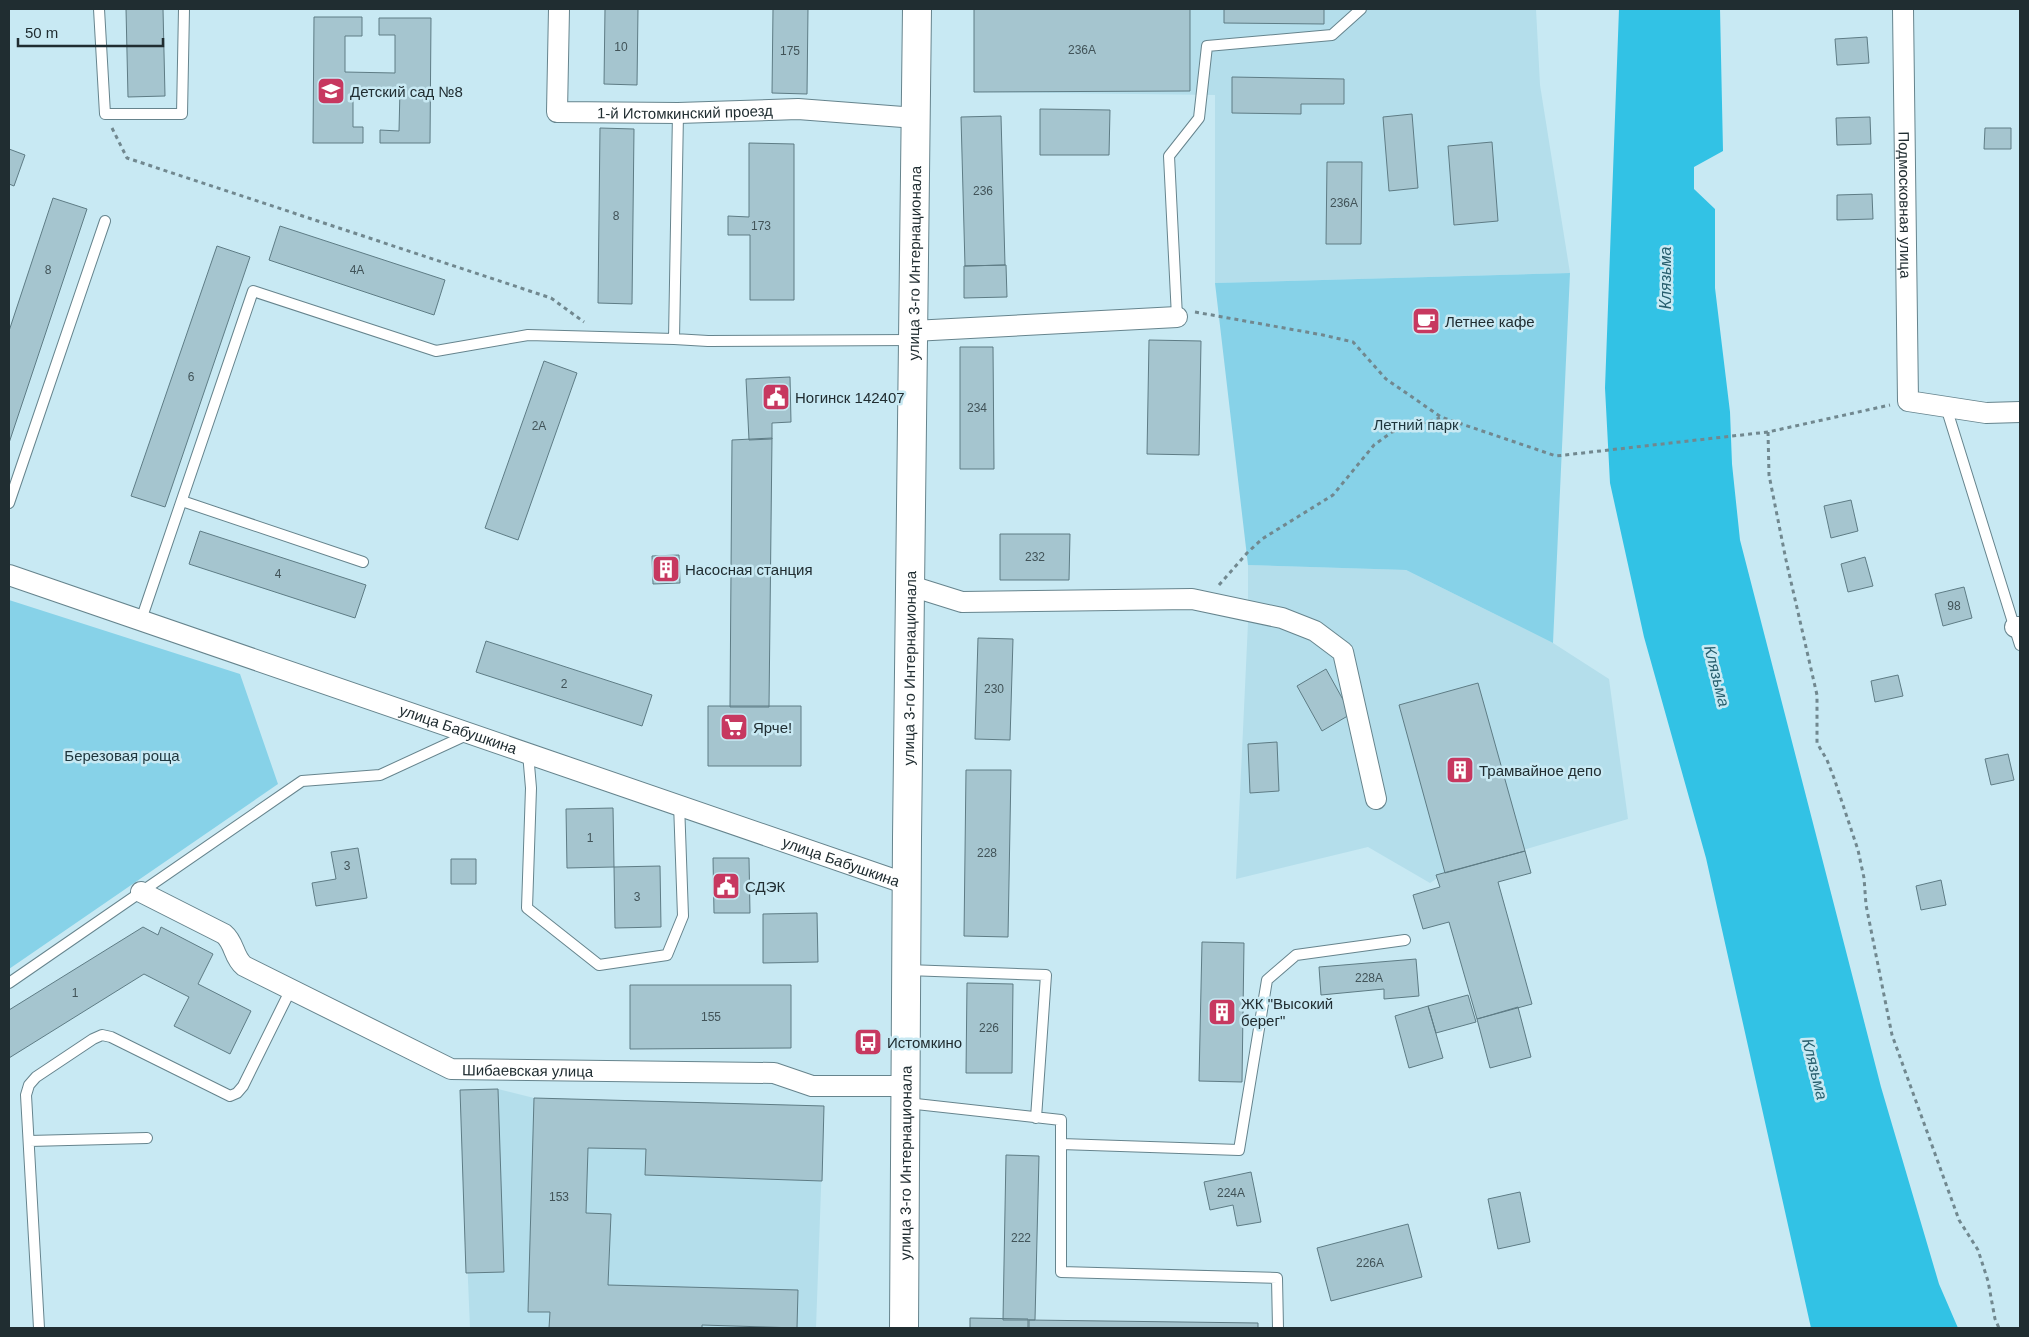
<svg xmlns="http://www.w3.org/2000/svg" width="2029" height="1337" font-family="Helvetica,sans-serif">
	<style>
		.built { fill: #b4deeb }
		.green { fill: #87d2e8 }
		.water { fill: #32c2e5 }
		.building { fill: #a5c5cf; stroke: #5e7c85 }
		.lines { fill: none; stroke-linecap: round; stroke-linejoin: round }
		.service-casing { stroke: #66848d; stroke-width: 12 }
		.minor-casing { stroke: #66848d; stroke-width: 22 }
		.secondary-casing { stroke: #66848d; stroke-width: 30 }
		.path { stroke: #71888f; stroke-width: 3; stroke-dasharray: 4 4; stroke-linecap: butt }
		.service { stroke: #fff; stroke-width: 10 }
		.minor { stroke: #fff; stroke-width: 20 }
		.secondary { stroke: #fff; stroke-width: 28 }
		.labels { text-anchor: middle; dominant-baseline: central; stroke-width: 5; stroke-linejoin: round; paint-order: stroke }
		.number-label { font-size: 12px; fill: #415358 }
		.poi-label { font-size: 15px; fill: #202d31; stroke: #c8e9f3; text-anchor: start }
		.street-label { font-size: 15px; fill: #202d31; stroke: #c8e9f3 }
		.park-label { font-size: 15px; fill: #1d343b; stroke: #c8e9f3 }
		.water-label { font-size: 16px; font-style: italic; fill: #275e6d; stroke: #c8e9f3 }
	</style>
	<rect width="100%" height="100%" fill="#c8e9f3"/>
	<!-- built -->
	<path class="built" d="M975,9H1536L1540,85L1570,273L1215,283V95L974,92Z
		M1248,565L1406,570L1553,643L1609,679L1628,819L1445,873L1430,883L1368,847L1236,879L1248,623Z
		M498,1089L534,1098L824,1106L816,1328H470L460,1090Z"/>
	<!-- green -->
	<path class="green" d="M1570,273L1553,643L1406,570L1248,565L1215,283Z
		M9,600L240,674L278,784L9,969Z"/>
	<!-- water -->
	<path class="water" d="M1619,9H1720L1723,151L1694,167V189L1715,209V288L1730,412L1732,464L1740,540L1881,1087L1939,1284L1958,1328H1811L1706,858L1644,637L1610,483L1605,388Z"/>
	<!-- building -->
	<path class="building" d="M126,9H163L165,96L128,97Z
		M605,9H638L637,85L604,84Z
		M773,9H808L807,94L772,93Z
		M974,9H1190V91L974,92Z
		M1224,9H1324V24L1224,23Z
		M314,17H362V36H345V72L395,73V35H379V18H431L430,143H380V130L399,131L400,89H353V127H363V143H313Z
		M1867,37L1869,63L1837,65L1835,39Z
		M1232,77L1344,79V104H1301V114L1232,113Z
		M1040,109L1110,110L1109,155H1040Z
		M1412,114L1418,188L1389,191L1383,117Z
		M1001,116L1005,265L965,266L961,117Z
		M1870,117L1871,144L1837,145L1836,118Z
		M600,128L634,129L632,304L598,303Z
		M1985,128H2011V149H1984Z
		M1492,142L1498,221L1454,225L1448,146Z
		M749,143L794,144V300H750V235H728V216L749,217Z
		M9,149L25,155L14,186L9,184Z
		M1327,162H1362L1361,244H1326Z
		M1872,194L1873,219L1837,220V195Z
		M53,198L87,209L9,443V331Z
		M280,226L445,280L434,315L269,260Z
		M217,246L250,257L165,507L131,496Z
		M1006,265L1007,297L964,298V266Z
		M1149,340L1201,341L1199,455L1147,454Z
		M960,347H993L994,469H960Z
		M544,361L577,373L518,540L485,528Z
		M790,377L791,422L772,423V439L749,440L746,379Z
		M772,438L769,707H730L732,440Z
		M1851,500L1858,531L1831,538L1824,506Z
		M200,531L366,585L355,618L189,564Z
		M1000,534H1070L1069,580H1000Z
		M679,555L680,583L653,584L652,556Z
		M1865,557L1873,586L1848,592L1841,564Z
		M1964,587L1972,618L1943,626L1935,594Z
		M978,638L1013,639L1010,740L975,739Z
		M486,641L652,695L642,726L476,672Z
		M1326,669L1351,714L1322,731L1297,686Z
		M1898,675L1903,696L1875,702L1871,681Z
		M1478,683L1525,851L1445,873L1399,705Z
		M708,706H801V766H708Z
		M1277,742L1279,791L1250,793L1248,744Z
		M2008,754L2014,780L1991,785L1985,759Z
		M966,770H1011L1008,937L964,936Z
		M613,808L614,867L567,868L566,809Z
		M358,848L367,898L316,906L312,883L336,879L331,852Z
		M1525,851L1531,873L1498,882L1532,1004L1477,1019L1449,922L1423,929L1413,895L1440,887L1436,875Z
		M713,858H749L750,913H714Z
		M451,859H476V884H451Z
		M660,866L661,927L615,928L614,867Z
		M1941,880L1946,905L1921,910L1916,886Z
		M817,913L818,962L763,963V914Z
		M143,927L158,935L161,927L213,954L198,984L251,1011L230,1054L174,1026L189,997L144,974L9,1058V1010Z
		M1202,942L1244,943L1242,1082L1199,1081Z
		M1416,959L1419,996L1384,999V989L1321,995L1319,967Z
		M967,983L1013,984L1012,1073H966Z
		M630,985H791V1048L630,1049Z
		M1468,995L1476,1022L1436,1033L1428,1006Z
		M1428,1006L1443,1058L1409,1068L1395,1016Z
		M1518,1007L1531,1057L1490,1068L1477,1019Z
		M498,1089L504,1272L466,1273L460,1090Z
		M534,1098L824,1106L822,1181L645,1175L646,1149L588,1148L586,1213L611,1214L608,1285L798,1290L797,1328L702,1325V1328H549L550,1312H528Z
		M1006,1155L1039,1156L1035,1320H1003Z
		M1251,1172L1261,1222L1237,1226L1233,1205L1210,1210L1204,1182Z
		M1520,1192L1530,1242L1498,1249L1488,1199Z
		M1408,1224L1422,1277L1331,1301L1317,1248Z
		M970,1318L1028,1319V1328H970Z
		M1029,1320L1258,1323V1328H1029Z"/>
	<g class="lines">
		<defs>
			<path id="service" d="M99,9L105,114H182L184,9
				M678,113L674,339L708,341L912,340
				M1177,317L1169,156L1199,118L1207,46L1332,35L1361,9
				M1946,407L2020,645
				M182,501L363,562
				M9,503L105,221
				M141,620L253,291L436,351L528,335L674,339
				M528,753L531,788L527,908L599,965L667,955L683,916L679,803
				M907,970L1046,975L1036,1118
				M9,983L302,781L380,775L471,733
				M907,1103L1061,1120V1272L1277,1278L1278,1328
				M29,1141L147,1138
				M1061,1144L1239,1150L1267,980L1296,955L1405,940
				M39,1328L26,1095L29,1085L36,1077L93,1039L102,1035L111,1037L230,1096L237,1093L243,1086L291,989"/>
			<g id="minor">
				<path id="s1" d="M559,9L557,112L678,113L798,109L916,118"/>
				<path id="s2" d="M1903,9L1908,401L1986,413L2020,412"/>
				<path d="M913,331L1177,317"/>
				<path id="s3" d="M9,575C308,677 608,779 907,884"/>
				<path d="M911,586L962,602L1192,599L1282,618L1315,631L1343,652L1376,799"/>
				<path d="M2015,627H2020"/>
				<path id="s4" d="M141,892L224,934C235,943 233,957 244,966L451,1069L774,1073L812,1086H906"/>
			</g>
			<g id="secondary">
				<path id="s5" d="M904,1328L907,838L917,9"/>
			</g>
		</defs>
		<!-- service casing -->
		<use href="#service" class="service-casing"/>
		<!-- minor casing -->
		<use href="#minor" class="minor-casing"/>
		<!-- secondary casing -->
		<use href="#secondary" class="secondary-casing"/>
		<!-- path -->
		<path class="path" d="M112,128L127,158L551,298L584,322
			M1195,312L1323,335L1353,342L1386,379L1441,417L1556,456L1768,432L1890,405
			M1768,432L1769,475L1786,560L1817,695V743L1827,760L1834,778L1858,850L1864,878L1866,905L1892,1035L1959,1220L1978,1250L1988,1281L1995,1319L1999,1328
			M1219,585L1247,553L1262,539L1333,495L1374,445L1392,432L1440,418"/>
		<!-- service -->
		<use href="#service" class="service"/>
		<!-- minor -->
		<use href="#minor" class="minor"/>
		<!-- secondary -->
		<use href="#secondary" class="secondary"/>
	</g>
	<!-- icons -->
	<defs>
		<symbol id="school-square" viewBox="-11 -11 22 22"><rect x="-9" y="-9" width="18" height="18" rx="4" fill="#c73860" stroke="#c8e9f3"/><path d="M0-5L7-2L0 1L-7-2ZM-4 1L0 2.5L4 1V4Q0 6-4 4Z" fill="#fff"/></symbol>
		<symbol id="cafe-square" viewBox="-11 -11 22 22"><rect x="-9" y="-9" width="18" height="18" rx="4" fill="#c73860" stroke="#c8e9f3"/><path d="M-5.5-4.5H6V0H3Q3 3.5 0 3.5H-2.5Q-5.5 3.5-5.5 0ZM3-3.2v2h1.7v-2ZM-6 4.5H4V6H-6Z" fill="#fff"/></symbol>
		<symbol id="civic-square" viewBox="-11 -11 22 22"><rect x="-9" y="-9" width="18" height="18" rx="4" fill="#c73860" stroke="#c8e9f3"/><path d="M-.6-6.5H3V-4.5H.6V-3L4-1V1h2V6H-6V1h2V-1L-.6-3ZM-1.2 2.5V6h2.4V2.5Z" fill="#fff"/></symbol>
		<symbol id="building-square" viewBox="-11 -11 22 22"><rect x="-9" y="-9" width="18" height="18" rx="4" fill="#c73860" stroke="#c8e9f3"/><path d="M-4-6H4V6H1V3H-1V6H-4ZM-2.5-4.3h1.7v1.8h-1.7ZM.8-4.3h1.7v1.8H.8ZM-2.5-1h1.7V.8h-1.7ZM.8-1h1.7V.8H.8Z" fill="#fff"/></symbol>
		<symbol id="supermarket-square" viewBox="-11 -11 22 22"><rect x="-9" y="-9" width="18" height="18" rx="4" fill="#c73860" stroke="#c8e9f3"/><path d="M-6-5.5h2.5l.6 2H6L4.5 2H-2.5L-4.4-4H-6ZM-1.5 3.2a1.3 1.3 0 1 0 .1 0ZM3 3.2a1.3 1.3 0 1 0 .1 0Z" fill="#fff"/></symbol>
		<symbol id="bus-square" viewBox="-11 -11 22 22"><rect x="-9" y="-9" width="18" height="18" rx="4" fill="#c73860" stroke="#c8e9f3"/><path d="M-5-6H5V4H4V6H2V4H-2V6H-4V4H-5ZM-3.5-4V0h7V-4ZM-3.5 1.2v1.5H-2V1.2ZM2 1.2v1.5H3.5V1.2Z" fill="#fff"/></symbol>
	</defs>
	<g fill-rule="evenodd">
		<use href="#school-square" x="315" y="75" width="32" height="32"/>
		<use href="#cafe-square" x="1410" y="305" width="32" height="32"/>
		<use href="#civic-square" x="760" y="381" width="32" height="32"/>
		<use href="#building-square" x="650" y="553" width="32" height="32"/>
		<use href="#supermarket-square" x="718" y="711" width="32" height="32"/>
		<use href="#building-square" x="1444" y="754" width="32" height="32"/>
		<use href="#civic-square" x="710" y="870" width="32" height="32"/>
		<use href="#building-square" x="1206" y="996" width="32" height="32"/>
		<use href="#bus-square" x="852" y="1026" width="32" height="32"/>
	</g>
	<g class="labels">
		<!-- number labels -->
		<g class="number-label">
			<text x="621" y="47">10</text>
			<text x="1082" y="50">236А</text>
			<text x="790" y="51">175</text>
			<text x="983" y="191">236</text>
			<text x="1344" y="203">236А</text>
			<text x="616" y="216">8</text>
			<text x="761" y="226">173</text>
			<text x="48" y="270">8</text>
			<text x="357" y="270">4А</text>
			<text x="191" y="377">6</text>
			<text x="977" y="408">234</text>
			<text x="539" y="426">2А</text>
			<text x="1035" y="557">232</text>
			<text x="278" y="574">4</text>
			<text x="1954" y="606">98</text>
			<text x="564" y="684">2</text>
			<text x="994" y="689">230</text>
			<text x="590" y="838">1</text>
			<text x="987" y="853">228</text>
			<text x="347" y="866">3</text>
			<text x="637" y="897">3</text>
			<text x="1369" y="978">228А</text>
			<text x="75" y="993">1</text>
			<text x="711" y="1017">155</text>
			<text x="989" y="1028">226</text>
			<text x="1231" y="1193">224А</text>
			<text x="559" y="1197">153</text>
			<text x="1021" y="1238">222</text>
			<text x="1370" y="1263">226А</text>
		</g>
		<!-- poi labels -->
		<g class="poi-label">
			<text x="350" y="91">Детский сад №8</text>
			<text x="1445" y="321">Летнее кафе</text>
			<text x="795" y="397">Ногинск 142407</text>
			<text x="685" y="569">Насосная станция</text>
			<text x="753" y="727">Ярче!</text>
			<text x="1479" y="770">Трамвайное депо</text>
			<text x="745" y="886">СДЭК</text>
			<text x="1241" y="1003">ЖК "Высокий<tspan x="1241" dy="17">берег"</tspan></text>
			<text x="887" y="1042">Истомкино</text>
		</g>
		<!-- street labels -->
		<g class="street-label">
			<text stroke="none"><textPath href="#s1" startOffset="231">1-й Истомкинский проезд</textPath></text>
			<text stroke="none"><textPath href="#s2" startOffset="196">Подмосковная улица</textPath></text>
			<text stroke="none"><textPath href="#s5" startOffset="1065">улица 3-го Интернационала</textPath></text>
			<text stroke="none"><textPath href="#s5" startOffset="660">улица 3-го Интернационала</textPath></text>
			<text stroke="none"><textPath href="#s3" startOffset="475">улица Бабушкина</textPath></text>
			<text stroke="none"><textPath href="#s3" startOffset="880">улица Бабушкина</textPath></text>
			<text stroke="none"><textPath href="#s4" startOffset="439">Шибаевская улица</textPath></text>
			<text stroke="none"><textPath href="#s5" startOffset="165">улица 3-го Интернационала</textPath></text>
		</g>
		<!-- park labels -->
		<g class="park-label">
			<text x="1416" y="424">Летний парк</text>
			<text x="122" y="755">Березовая роща</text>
		</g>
		<!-- water labels -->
		<g class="water-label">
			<text transform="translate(1665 278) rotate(-90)">Клязьма</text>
			<text transform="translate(1717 676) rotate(76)">Клязьма</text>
			<text transform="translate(1815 1069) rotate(76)">Клязьма</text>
		</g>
	</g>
	<!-- border -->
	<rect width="2029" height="1337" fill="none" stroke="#202d31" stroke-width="20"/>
	<!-- scale -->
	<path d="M18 38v8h145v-8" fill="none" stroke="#202d31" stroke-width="2.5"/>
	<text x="25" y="38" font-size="15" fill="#202d31" stroke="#c8e9f3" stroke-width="4" paint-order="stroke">50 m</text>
</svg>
